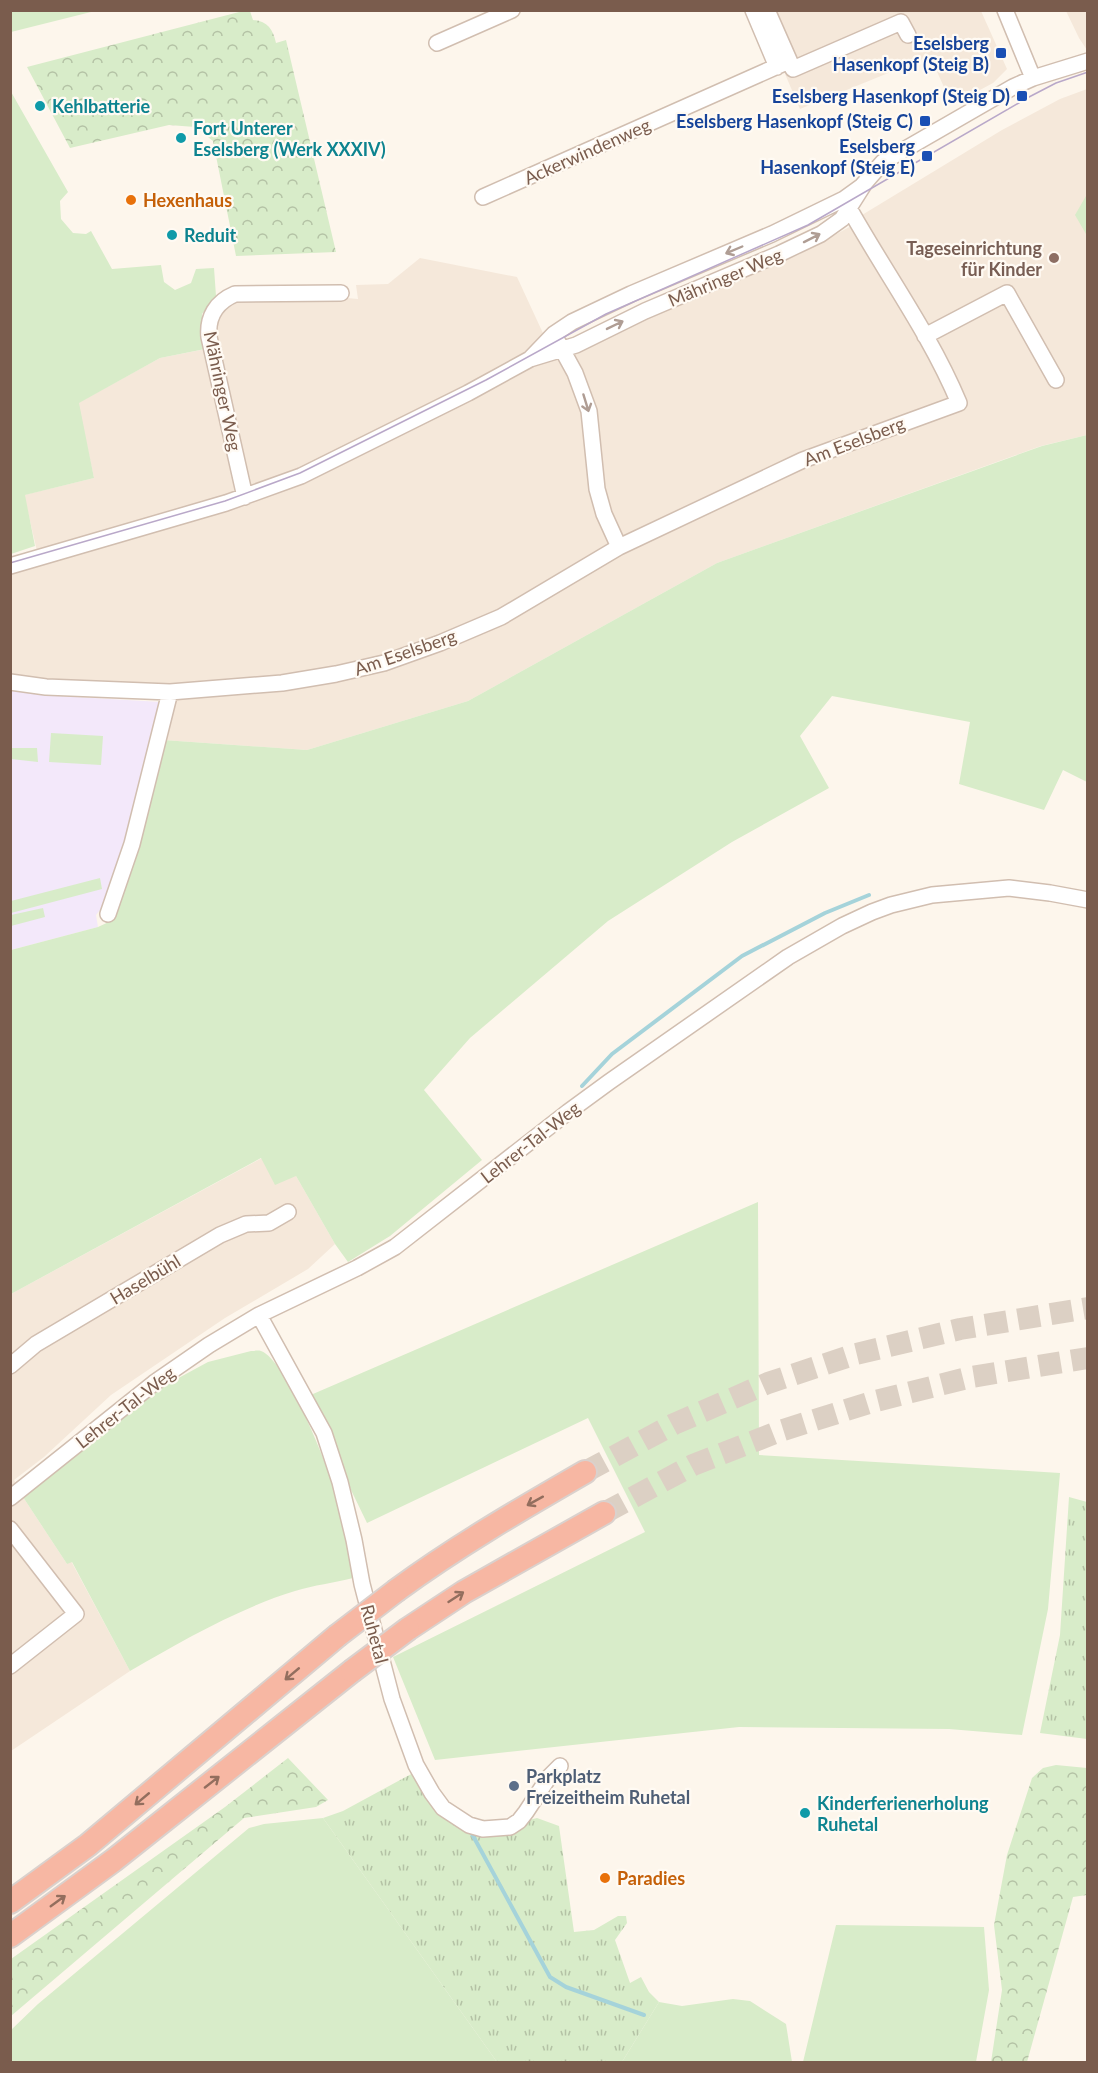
<svg xmlns="http://www.w3.org/2000/svg" width="1098" height="2073" font-family="Lato,sans-serif">
	<style>
		.residential { fill: #f5e8da }
		.education { fill: #f3e8fa }
		.grass { fill: url(#grass-tufts) }
		.forest { fill: url(#forest-crowns) }
		.green { fill: #d8ecc9 }
		.lines { fill: none; stroke-linecap: round; stroke-linejoin: round }
		.stream { stroke: #a5d3da; stroke-width: 4 }
		.highway-tunnel { stroke: #dcd0c4; stroke-width: 22; stroke-dasharray: 22 11; stroke-linecap: butt }
		.minor-casing { stroke: #d1beb0; stroke-width: 18 }
		.highway-casing { stroke: #dad1cd; stroke-width: 26 }
		.minor { stroke: #fff; stroke-width: 15 }
		.highway { stroke: #f7b7a3; stroke-width: 22 }
		.tram { stroke: #b9a8c9; stroke-width: 1.5 }
		.highway-bridge-casing { stroke: #dad1cd; stroke-width: 26; stroke-linecap: butt }
		.highway-bridge { stroke: #f7b7a3; stroke-width: 22 }
		.oneway { stroke: #af9d94 }
		.oneway2 { stroke: #936e5e }
		.transit-dot { fill: #1a4fb4; stroke: #fffaf3; stroke-width: 2 }
		.culture-dot { fill: #0f9aa8; stroke: #fffaf3; stroke-width: 2 }
		.food-dot { fill: #e8710a; stroke: #fffaf3; stroke-width: 2 }
		.education-dot { fill: #8d6e63; stroke: #fffaf3; stroke-width: 2 }
		.service-dot { fill: #5c6f8a; stroke: #fffaf3; stroke-width: 2 }
		.labels { text-anchor: middle; dominant-baseline: central; stroke-width: 4.5; stroke-linejoin: round; paint-order: stroke }
		.transit-label { font-size: 18px; font-weight: bold; fill: #164399; stroke: #fffaf3; text-anchor: end }
		.culture-label { font-size: 18px; font-weight: bold; fill: #0d838f; stroke: #fffaf3; text-anchor: start }
		.street-label { font-size: 18px; fill: #7a5c4d; stroke: #fffaf3 }
		.food-label { font-size: 18px; font-weight: bold; fill: #c56008; stroke: #fffaf3; text-anchor: start }
		.education-label { font-size: 18px; font-weight: bold; fill: #785e54; stroke: #fffaf3; text-anchor: end }
		.service-label { font-size: 18px; font-weight: bold; fill: #4e5e75; stroke: #fffaf3; text-anchor: start }
	</style>
	<defs>
		<pattern id="grass-tufts" width="24" height="20" patternUnits="userSpaceOnUse" patternTransform="scale(1.5)"><rect width="24" height="20" fill="#d8ecc9"/><path d="M3 7l-1-3M5 7V3M7 7l1-3M15 17l-1-3M17 17v-4M19 17l1-3" fill="none" stroke="#b4c2a5"/></pattern>
		<pattern id="forest-crowns" width="20" height="18" patternUnits="userSpaceOnUse" patternTransform="scale(1.5)"><rect width="20" height="18" fill="#d8ecc9"/><path d="M2 6a3 3 0 1 1 6 0M12 15a3 3 0 1 1 6 0" fill="none" stroke="#b4c2a5"/></pattern>
	</defs>
	<rect width="100%" height="100%" fill="#fdf6ec"/>
	<!-- residential -->
	<path class="residential" d="M758,11H981L1007,69L993,83L952,105L930,56L800,109Z
		M1066,11H1087V50L1079,38Z
		M1087,89V435L1041,446L717,563L468,701L307,750L163,740L176,687L45,681L11,676L10,575L40,564L24,495L94,478L78,403L160,358L216,347L212,321L226,305L240,300L325,296L358,299L356,285L388,284L420,258L517,277L554,357L798,255L853,225L862,215L1002,130L1060,99Z
		M262,1158L296,1176L335,1244L308,1269L225,1318L111,1395L44,1457L14,1480L21,1494L67,1564L71,1561L130,1671L11,1751V1294Z"/>
	<!-- education -->
	<path class="education" d="M10,690L42,695L161,702L113,893L96,915L98,927L11,950Z"/>
	<!-- grass -->
	<path class="grass" d="M1069,1497L1087,1502V1739L1040,1733L1060,1635Z
		M413,1773L438,1813L466,1832L482,1836L513,1834L529,1820L537,1818L559,1826L574,1932L594,1930L618,1916H626L627,1923L615,1940L630,1983L641,1977L649,1992L659,2002L622,2062H497L323,1818L343,1811Z"/>
	<!-- forest -->
	<path class="forest" d="M243,11H250L253,20C267,21 273,29 276,43L286,40L336,252L236,256L213,141L195,127L169,125L70,148L27,67Z
		M288,1758L328,1800L316,1807L244,1818L11,2016V1959L225,1807Z
		M1056,1765L1087,1768V1895L1073,1897L1027,2062H991L1002,1990L994,1925L1007,1855L1032,1778L1043,1768Z"/>
	<!-- green -->
	<path class="green" d="M11,10H95V11L11,32Z
		M10,90L68,192L60,201L61,219L73,233L86,234L91,231L112,269L161,265L164,282L175,290L191,283L196,269L214,268L216,296L202,314L205,349L160,358L79,403L94,478L25,495L35,546L11,554Z
		M1086,196H1087V234H1086L1075,215Z
		M1087,435V782L1063,770L1044,810L959,784L970,722L832,696L800,736L829,788L732,842L608,921L470,1038L424,1090L482,1160L390,1236L348,1262L335,1244L296,1176L275,1185L261,1158L11,1294V950L98,927L113,920L163,740L307,750L468,701L717,563L1042,446Z
		M51,733L103,736L101,765L49,762Z
		M11,748H37L38,762L11,759Z
		M100,878L102,889L11,913V901Z
		M43,908L45,917L11,926V915Z
		M758,1202L759,1455L1060,1473L1048,1609L1022,1735L949,1729L739,1727L435,1760L393,1657L645,1532L588,1418L367,1523L306,1397Z
		M251,1351C255,1351 258,1350 261,1351C286,1360 326,1462 334,1488C342,1518 347,1548 353,1578C334,1583 314,1585 295,1591C239,1608 180,1642 130,1671L72,1562L67,1564L21,1494L160,1388L208,1362Z
		M323,1818L497,2062H11V2030L38,2004L249,1828L264,1824Z
		M836,1925L984,1927L989,1990L976,2062H803Z
		M733,1999L750,2001L786,2024L792,2062H622L659,2002L682,2006Z"/>
	<g class="lines">
		<!-- stream -->
		<path class="stream" d="M582,1086L612,1054L742,956L825,913L869,895
			M472,1834L550,1977L566,1987L644,2015"/>
		<!-- highway-tunnel -->
		<path class="highway-tunnel" d="M585,1472L674,1424L768,1383L856,1354L960,1329L1088,1308
			M604,1513L693,1465L783,1430L872,1402L971,1377L1088,1358"/>
		<defs>
			<path id="minor" d="M753,10L777,67
				M767,10L793,69L901,22L908,35
				M1005,10L1033,78
				M437,43L512,10
				M483,197L789,61
				M925,336L1007,293L1056,380
				M558,342L575,373L589,411L597,489L604,514L619,547
				M530,359L554,334L572,322L631,294L772,234L844,199L862,186L883,162L1013,87L1033,78L1088,61
				M245,497L209,337C207,317 216,302 235,294L341,293
				M10,566L226,503L301,476L468,393L530,359L576,345L645,311L779,254L821,234L842,219L868,178
				M10,682L46,687L170,692L282,683L336,674L384,663L440,643L501,617L619,547L803,460L959,403C929,331 881,267 844,199
				M108,914L132,844L170,692
				M259,1315L324,1433L340,1482L354,1540L362,1584L392,1699L416,1765L432,1793L443,1808L469,1825L483,1829L510,1827L519,1821L526,1812L549,1777L560,1766
				M10,1366L36,1344L220,1235L246,1224L269,1223L288,1212
				M10,1498L154,1383L209,1345L259,1315L357,1268L395,1247L568,1112L609,1082L788,957L842,926L872,912L891,905L932,895L1009,888L1050,893L1088,900
				M10,1529L76,1614L10,1666"/>
			<path id="highway" d="M397,1590C457,1546 521,1509 585,1472
				M408,1629L464,1592L604,1513
				M10,1902L88,1845L337,1636
				M10,1936L114,1860L352,1671"/>
		</defs>
		<!-- minor casing -->
		<use href="#minor" class="minor-casing"/>
		<!-- highway casing -->
		<use href="#highway" class="highway-casing"/>
		<!-- minor -->
		<use href="#minor" class="minor"/>
		<!-- highway -->
		<use href="#highway" class="highway"/>
		<!-- tram -->
		<path class="tram" d="M10,563L225,501L300,473L486,380L606,314L808,225L1029,97L1056,83L1088,72"/>
		<defs>
			<path id="highway-bridge" d="M337,1636L397,1590
				M352,1671L408,1629"/>
		</defs>
		<!-- highway-bridge casing -->
		<use href="#highway-bridge" class="highway-bridge-casing"/>
		<!-- highway-bridge -->
		<use href="#highway-bridge" class="highway-bridge"/>
	</g>
	<!-- one-way arrows -->
	<defs><path id="oneway-shaft" d="M-6 0H5M1.5-3L5.5 0L1.5 3" fill="none" stroke-width="1.6" stroke-linecap="round" stroke-linejoin="round" transform="scale(1.5)"/></defs>
	<g class="oneway">
		<use href="#oneway-shaft" transform="translate(812 238) rotate(-27)"/>
		<use href="#oneway-shaft" transform="translate(734 250) rotate(157)"/>
		<use href="#oneway-shaft" transform="translate(615 325) rotate(-26)"/>
		<use href="#oneway-shaft" transform="translate(586 403) rotate(73)"/>
	</g>
	<g class="oneway2">
		<use href="#oneway-shaft" transform="translate(535 1501) rotate(151)"/>
		<use href="#oneway-shaft" transform="translate(456 1597) rotate(-33)"/>
		<use href="#oneway-shaft" transform="translate(292 1674) rotate(140)"/>
		<use href="#oneway-shaft" transform="translate(212 1782) rotate(-38)"/>
		<use href="#oneway-shaft" transform="translate(142 1799) rotate(140)"/>
		<use href="#oneway-shaft" transform="translate(58 1901) rotate(-36)"/>
	</g>
	<!-- markers -->
	<g class="transit-dot">
		<rect x="995" y="47" width="12" height="12" rx="3"/>
		<rect x="1016" y="90" width="12" height="12" rx="3"/>
		<rect x="919" y="115" width="12" height="12" rx="3"/>
		<rect x="921" y="150" width="12" height="12" rx="3"/>
	</g>
	<g class="culture-dot">
		<circle cx="40" cy="106" r="6"/>
		<circle cx="181" cy="138" r="6"/>
		<circle cx="172" cy="235" r="6"/>
		<circle cx="805" cy="1813" r="6"/>
	</g>
	<g class="food-dot">
		<circle cx="131" cy="200" r="6"/>
		<circle cx="605" cy="1878" r="6"/>
	</g>
	<circle class="education-dot" cx="1054" cy="258" r="6"/>
	<circle class="service-dot" cx="514" cy="1786" r="6"/>
	<g class="labels">
		<!-- transit labels -->
		<g class="transit-label">
			<text x="989" y="43">Eselsberg<tspan x="989" dy="21">Hasenkopf (Steig B)</tspan></text>
			<text x="1010" y="96">Eselsberg Hasenkopf (Steig D)</text>
			<text x="913" y="121">Eselsberg Hasenkopf (Steig C)</text>
			<text x="915" y="146">Eselsberg<tspan x="915" dy="21">Hasenkopf (Steig E)</tspan></text>
		</g>
		<!-- culture labels -->
		<g class="culture-label">
			<text x="52" y="106">Kehlbatterie</text>
			<text x="193" y="128">Fort Unterer<tspan x="193" dy="21">Eselsberg (Werk XXXIV)</tspan></text>
			<text x="184" y="235">Reduit</text>
			<text x="817" y="1803">Kinderferienerholung<tspan x="817" dy="21">Ruhetal</tspan></text>
		</g>
		<!-- street labels -->
		<g class="street-label">
			<text transform="translate(587 151) rotate(-24)">Ackerwindenweg</text>
			<text transform="translate(725 277) rotate(-23)">Mähringer Weg</text>
			<text transform="translate(223 391) rotate(78)">Mähringer Weg</text>
			<text transform="translate(854 441) rotate(-21)">Am Eselsberg</text>
			<text transform="translate(405 652) rotate(-19)">Am Eselsberg</text>
			<text transform="translate(530 1142) rotate(-38)">Lehrer-Tal-Weg</text>
			<text transform="translate(145 1279) rotate(-31)">Haselbühl</text>
			<text transform="translate(125 1407) rotate(-38)">Lehrer-Tal-Weg</text>
			<text transform="translate(375 1634) rotate(75)">Ruhetal</text>
		</g>
		<!-- food labels -->
		<g class="food-label">
			<text x="143" y="200">Hexenhaus</text>
			<text x="617" y="1878">Paradies</text>
		</g>
		<!-- education labels -->
		<g class="education-label">
			<text x="1042" y="248">Tageseinrichtung<tspan x="1042" dy="21">für Kinder</tspan></text>
		</g>
		<!-- service labels -->
		<g class="service-label">
			<text x="526" y="1776">Parkplatz<tspan x="526" dy="21">Freizeitheim Ruhetal</tspan></text>
		</g>
	</g>
	<!-- border -->
	<rect width="1098" height="2073" fill="none" stroke="#7a5c4d" stroke-width="24"/>
</svg>
